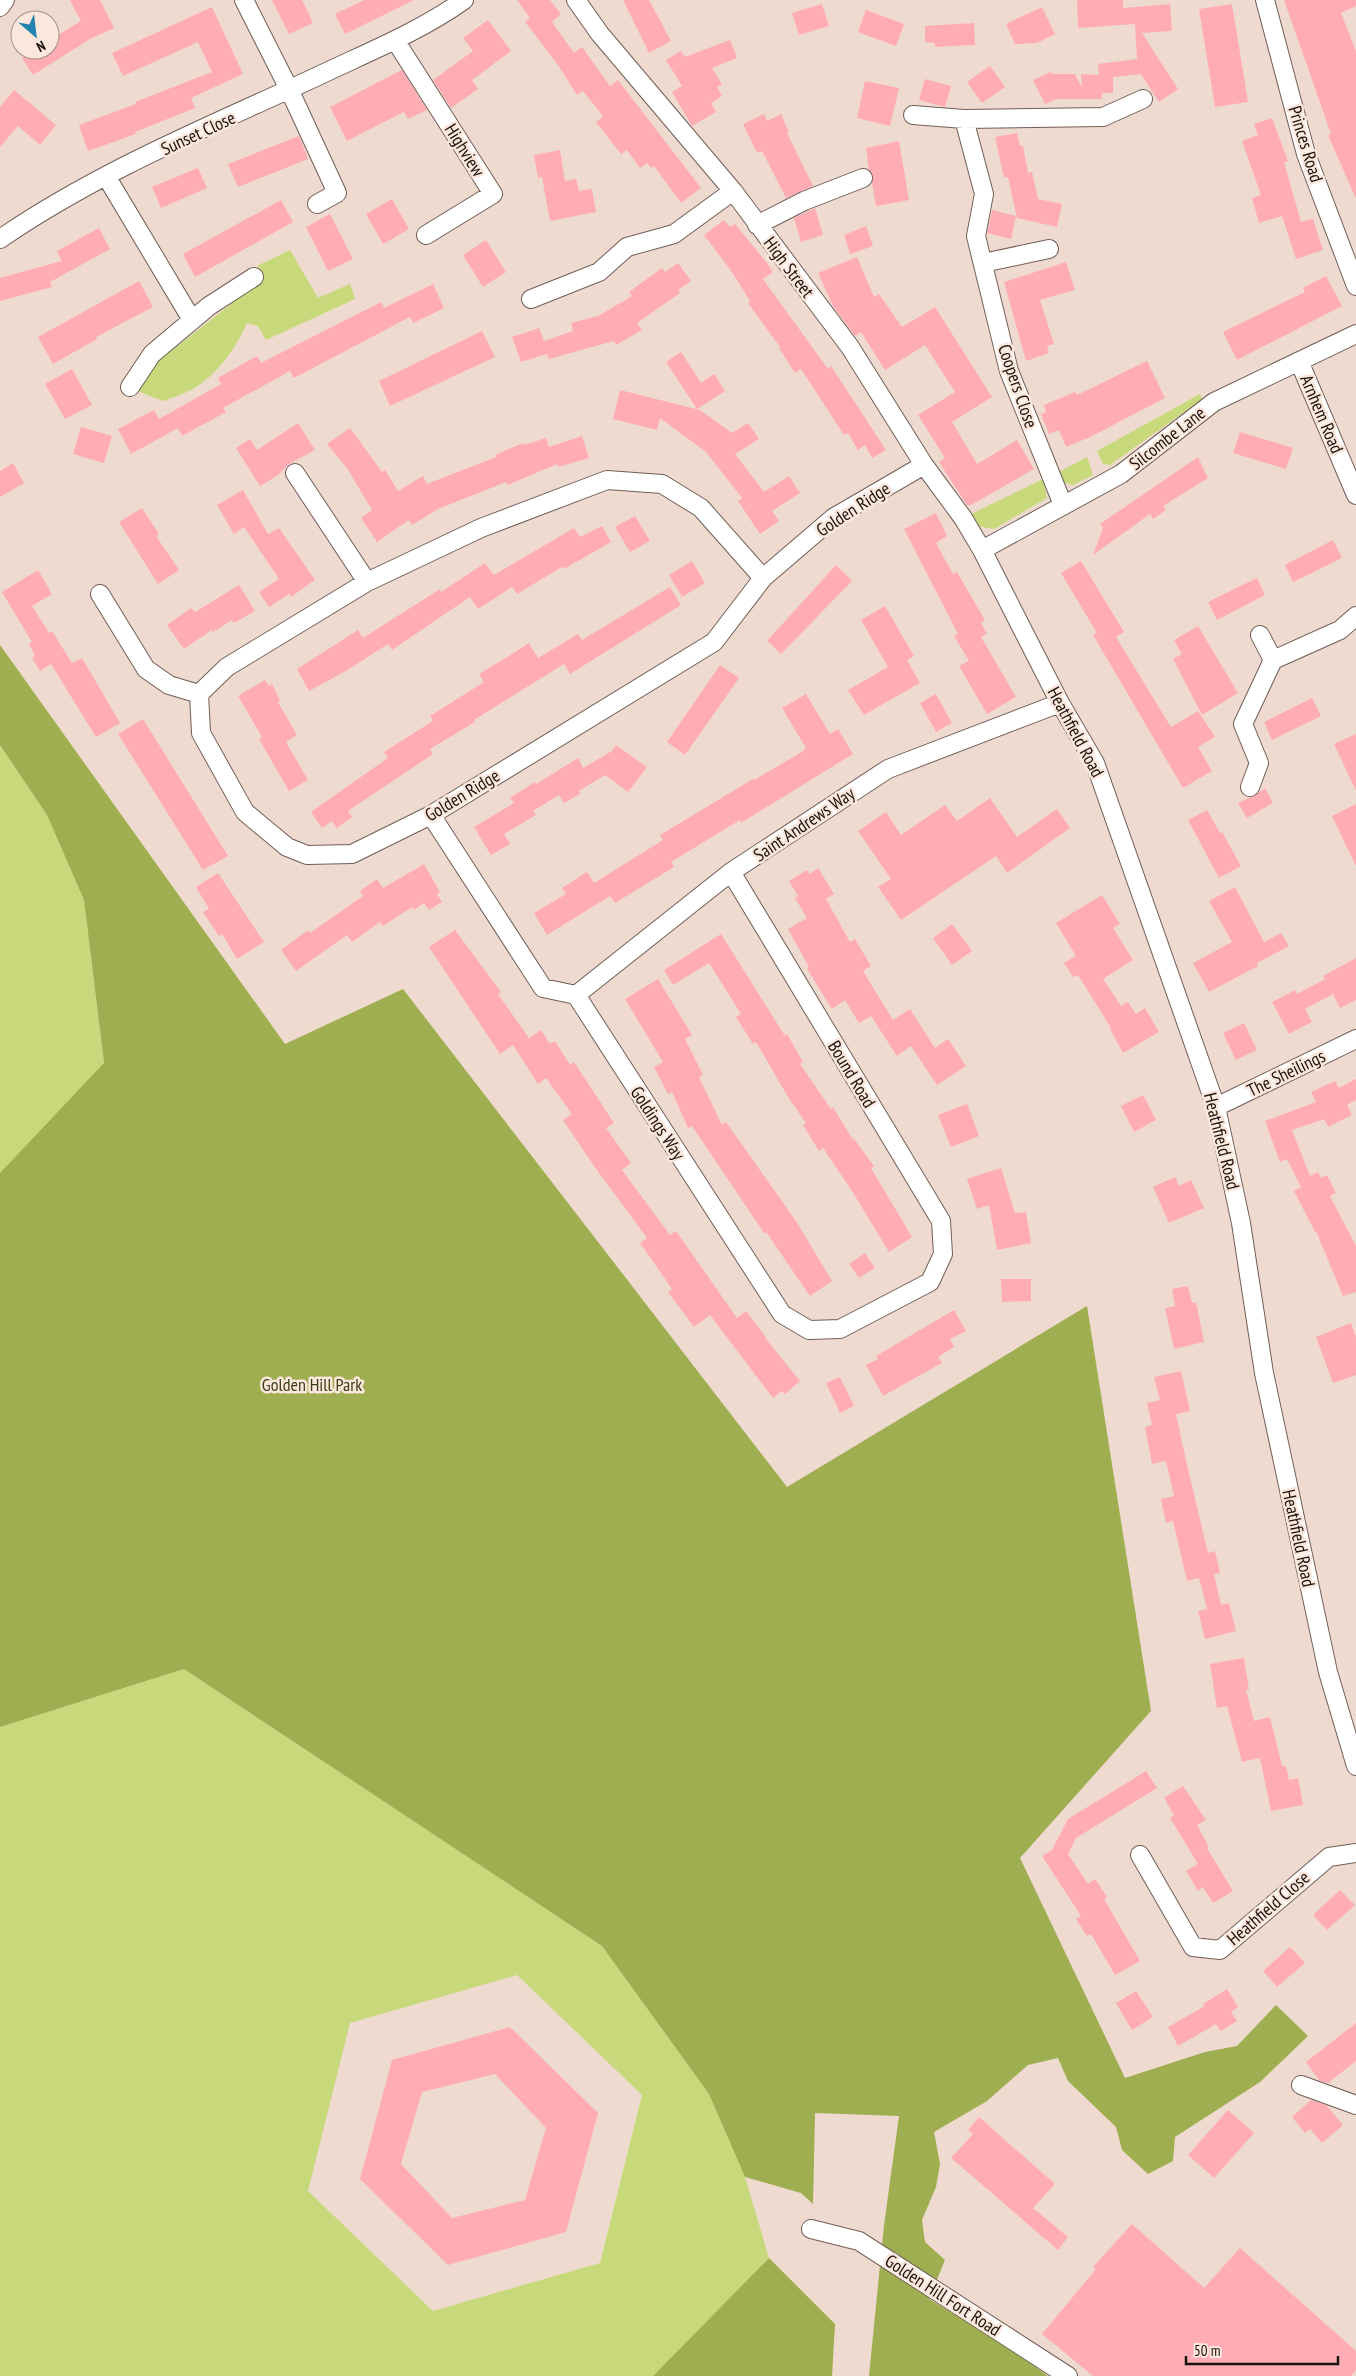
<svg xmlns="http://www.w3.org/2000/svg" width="1356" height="2376" font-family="'PT Sans Narrow',sans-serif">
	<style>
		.green { fill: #c8d97b; fill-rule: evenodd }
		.forest { fill: #9eae50 }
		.building { fill: #ffacb5; fill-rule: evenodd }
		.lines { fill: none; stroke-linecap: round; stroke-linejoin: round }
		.street-casing { stroke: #705e55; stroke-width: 20 }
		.street { stroke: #fff; stroke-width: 18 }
		.labels { text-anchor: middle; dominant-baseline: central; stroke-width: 5; stroke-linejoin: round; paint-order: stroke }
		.street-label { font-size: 18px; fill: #19120f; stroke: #fce7dc }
		.park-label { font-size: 18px; fill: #393f18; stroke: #fce7dc }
	</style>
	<rect width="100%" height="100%" fill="#efdacf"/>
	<!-- green -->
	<path class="green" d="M290,250L318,298L350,284L355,299L266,340L258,326L247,323C236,348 217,375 193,389C184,394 173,397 163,401L135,390L152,364L179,345L264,278L257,266Z
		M1200,394L1202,399L1110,465L1103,464L1097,451Z
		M1087,457L1093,475L1073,485L1062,482L1059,472Z
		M1043,479L1047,498L994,529L977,526L963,518Z
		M0,745L47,815L84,900L104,1064L0,1173Z
		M184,1669L602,1946L709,2094L745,2177L769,2258L653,2376H0V1727ZM517,1975L642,2095L600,2263L433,2311L308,2191L350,2023Z"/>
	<!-- forest -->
	<path class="forest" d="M0,645L285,1044L403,989L787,1487L1087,1306L1151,1711L1020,1858L1125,2078L1205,2052L1237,2046L1276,2005L1308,2036L1260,2082L1175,2137L1173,2161L1148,2174L1122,2150L1116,2127L1068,2081L1058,2058L1028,2065L987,2101L934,2132L940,2164L936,2187L922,2220L925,2242L945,2260L929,2299L1002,2343L1048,2376H869L884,2225L899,2116L815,2113L813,2204L801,2193L745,2177L709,2094L602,1946L184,1669L0,1727V1173L104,1063L84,900L47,815L0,745Z
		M769,2258L835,2324L832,2376H653Z"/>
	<!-- building -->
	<path class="building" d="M70,0H100L114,28L90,39L33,75L22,58L35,50H50V40L81,21Z
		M272,0H302L313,23L289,34Z
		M364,0H414L345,34L335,14Z
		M517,0H550L561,14L552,22L574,53L582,47L610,86L618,80L701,188L681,203L654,166L651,168L647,163L640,168L627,150L621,154L596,122L603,116L583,91L577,95L558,65L525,22L530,18Z
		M623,0H649L671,41L649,53Z
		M1077,0H1123V8L1170,4L1172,31L1142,33L1178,89L1159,102L1141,74L1113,77V93H1102V99H1056L1045,104L1033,80L1051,72L1052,74H1075L1082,88L1081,74L1099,75L1098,64L1137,59L1135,24L1078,28Z
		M1284,0H1356V6L1341,13L1356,51V199L1328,135L1331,134Z
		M822,4L829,26L799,35L792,13Z
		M1232,4L1248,102L1215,107L1199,9Z
		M212,7L243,74L191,98L195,108L135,132L136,134L88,151L79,125L136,104L135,102L212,72L198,42L123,76L112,53Z
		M1042,7L1055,34L1037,43L1015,44L1006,24Z
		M866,10L904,24L896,46L858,32Z
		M488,20L511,51L472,80L478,89L451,108L433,80L473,51L463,38Z
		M974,23L975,45L935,47V43L925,42V26Z
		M730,40L737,58L712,68L722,84L717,87L722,96L711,103L716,112L692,126L672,92L682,86L666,60L681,51L685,57Z
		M990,66L1005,87L982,103L967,82Z
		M402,70L427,110L408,119L404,112L347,141L330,107Z
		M925,79L951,86L945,107L919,100Z
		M865,81L899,88L890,126L857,118Z
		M14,90L56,125L40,145L18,126L0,147V107Z
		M764,114L767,121L781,114L789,132L787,133L813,186L786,198L762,151L757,153L743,124Z
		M1272,118L1288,161L1284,162L1301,222L1313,219L1323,250L1296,259L1282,216L1259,223L1252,198L1261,195L1242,141L1258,135L1254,124Z
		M1017,133L1020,146H1023L1028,173L1032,172L1038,199L1062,204L1057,227L1017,218L1008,177L1004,178L995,137Z
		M299,136L308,159L238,187L228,164Z
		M899,141L909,200L876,206L872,183L873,175L869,170L866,148Z
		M560,150L565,181L576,179L579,191L592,189L596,212L550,221L542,177L538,178L534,155Z
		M198,168L207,188L161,208L152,187Z
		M392,199L409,229L383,244L366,214Z
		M281,200L293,222L195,277L183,254Z
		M815,208L823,235L801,242L794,218Z
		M992,210L1016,216L1011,239L987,233Z
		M330,214L353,259L328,271L306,227Z
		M724,220L730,227L735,224L767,263L773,272L763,279L828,369L831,366L886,450L872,458L865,445L858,450L848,433L844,435L801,369L795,373L779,348L780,347L748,303L750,301L732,272L704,235Z
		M866,226L873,246L850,254L844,235Z
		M99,228L110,249L50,282L52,287L0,301V278L62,261L57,251Z
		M486,240L506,272L483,287L463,255Z
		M857,257L874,297L879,294L902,327L935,307L992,397L952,422L977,464L1017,440L1034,469L971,505H967L939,462L945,458L918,415L955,392L925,345L885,370L861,332L855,336L833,306L818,273Z
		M1066,262L1075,290L1040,300L1054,344L1047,346L1049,353L1026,361L1004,282Z
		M678,263L691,281L678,290L680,293L637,323L642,330L616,345L614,341L549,359L547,354L521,362L512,337L539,328L544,341L573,331L571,323L598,316L632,296L629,292L662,268L665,272Z
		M1326,276L1342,306L1237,360L1223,332L1305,292L1303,288Z
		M139,281L153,307L96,337L97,339L53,364L38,337Z
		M433,284L444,308L413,323L410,317L294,378L290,371L223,408L226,412L182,436L178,428L131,454L118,429L154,410L159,419L221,384L218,378L257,356L261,363L381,302L384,308Z
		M482,331L495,357L390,406L379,381Z
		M681,352L701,383L714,374L725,391L697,409L666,362Z
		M1147,361L1165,398L1090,437L1066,447L1059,430L1049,434L1041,414L1046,412L1044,405L1075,392L1077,395Z
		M72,369L92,405L65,419L45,384Z
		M620,390L700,410L732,433L748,423L759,439L735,454L764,492L789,476L800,493L772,511L779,521L760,534L738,501L742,498L706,452L660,418L657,430L613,419Z
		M298,423L315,450L289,464L277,476L260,486L236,448L250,439L257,450Z
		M81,427L112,436L104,463L73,454Z
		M350,428L382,472L385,470L398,491L423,476L427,484L496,457L495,455L523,443L524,445L546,438L549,447L582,436L589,458L558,467L557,464L508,485L506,482L438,509L412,525L409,520L377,542L361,518L372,510L347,468L327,444Z
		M1240,432L1293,448L1286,469L1233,453Z
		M1198,457L1208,478L1163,506L1166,510L1153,519L1150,514L1093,555L1103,528L1100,524Z
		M13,463L24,483L0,497V471Z
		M243,490L268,534L279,528L315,580L291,597L289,594L269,607L259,592L279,579L244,527L234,534L217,505Z
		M142,508L159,534L156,536L179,570L158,584L119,522Z
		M936,513L947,536L936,543L953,574L957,572L985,620L981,623L987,634L981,637L1016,697L987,714L959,666L969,661L954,636L958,634L904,529Z
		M635,516L650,541L630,552L615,527Z
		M602,526L611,542L564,569L562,567L517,594L512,587L478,609L470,597L392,650L388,644L346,671L309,691L297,669L358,630L363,638L440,589L441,592L485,563L494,575L574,528L580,537Z
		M1333,540L1342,558L1293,582L1285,565Z
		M692,561L705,583L682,597L669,575Z
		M1081,561L1124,632L1116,637L1171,727L1198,711L1215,737L1198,747L1212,771L1183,788L1093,635L1097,633L1061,573Z
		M836,565L852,581L781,654L767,641Z
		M38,570L52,594L32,606L49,633L52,631L72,663L82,658L120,723L96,737L51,664L40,671L32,658L35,655L29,644L32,642L2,592Z
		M1257,578L1265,595L1217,620L1208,602Z
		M239,585L255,611L234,623L232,620L213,632L212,630L184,649L167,625L191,608L195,612Z
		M670,587L681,605L570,674L564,664L474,720L475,722L430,749L433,754L348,811L352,817L337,828L332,821L322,828L311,812L388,758L384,752L433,721L430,716L484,682L479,674L512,654L529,643L538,658L578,634L582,640Z
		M885,606L914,656L907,660L920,683L864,715L848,690L888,667L861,620Z
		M1198,626L1238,693L1202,715L1173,659L1182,654L1174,640Z
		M720,665L739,678L685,755L667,742Z
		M265,680L269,686L272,684L280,701L278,702L297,735L286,742L308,780L289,791L259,739L262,737L238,696Z
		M806,694L830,734L838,729L853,754L741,823L740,820L671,862L674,867L615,903L610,896L547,935L534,913L566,894L562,888L587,872L594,883L663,840L660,835L753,779L754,780L802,752L806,748L782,708Z
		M936,694L952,723L936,732L920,703Z
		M1312,698L1321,716L1272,740L1264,722Z
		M143,719L228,856L203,870L118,734Z
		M1356,734V791L1334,744Z
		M616,745L647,767L628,792L605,775L579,791L580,794L564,803L559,795L533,811L536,815L504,834L510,844L491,855L474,827L514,803L510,798L535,782L536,784L578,758L583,768L612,751Z
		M1265,788L1273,803L1247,818L1238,803L1256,795Z
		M990,798L1017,837L1057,809L1070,828L1007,873L996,856L901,920L878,887L891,879L858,831L886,812L901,835L945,805L957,821Z
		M1356,804V866L1332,816Z
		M1207,810L1220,833L1222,832L1241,866L1219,878L1188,820Z
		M424,864L440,892L437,894L442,902L429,910L424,903L414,910L412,907L383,926L380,922L352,942L347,935L296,971L281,950L308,930L310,933L363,896L360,891L377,879L383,888Z
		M818,868L834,894L826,899L850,942L855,939L871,966L863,971L893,1020L910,1009L935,1048L948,1039L966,1066L937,1085L911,1046L897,1056L871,1016L859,1023L845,1000L832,1009L807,969L809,967L788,929L807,918L795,898L798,896L789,881L807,870L810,874Z
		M218,873L264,942L237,959L222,934L219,936L203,912L209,909L196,887Z
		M1235,887L1264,942L1281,933L1289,946L1257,963L1258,966L1209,992L1193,963L1232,942L1209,901Z
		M1102,895L1120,924L1113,928L1133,960L1103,979L1121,1006L1128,1002L1136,1014L1145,1008L1159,1032L1123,1053L1110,1029L1111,1028L1078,975L1073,977L1064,963L1076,956L1056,923Z
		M952,924L972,951L952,965L933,938Z
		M455,930L501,992L498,994L529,1038L541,1030L550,1044L555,1041L570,1065L574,1062L614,1123L606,1128L631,1163L622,1170L670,1235L676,1231L737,1318L746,1311L766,1337L765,1338L800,1381L785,1394L782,1391L773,1398L710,1315L694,1327L668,1292L672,1289L640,1243L647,1238L594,1166L563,1120L572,1114L546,1078L538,1084L513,1045L500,1054L429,947Z
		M721,934L785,1036L787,1034L803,1062L800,1064L831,1109L833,1107L853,1140L854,1139L874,1166L871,1168L912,1237L889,1252L852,1191L823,1148L819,1151L803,1125L806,1123L788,1097L756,1042L753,1044L736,1017L741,1014L709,963L673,985L664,970Z
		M1356,958V1000L1340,1008L1333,994L1305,1009L1312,1022L1289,1034L1272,1002L1295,990L1297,994L1325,979L1323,976Z
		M658,979L692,1035L685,1039L703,1075L699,1077L722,1125L726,1122L796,1221L832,1281L810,1296L766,1232L764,1233L692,1126L688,1128L672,1092L668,1094L654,1067L663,1062L625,999Z
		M1244,1023L1257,1050L1236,1060L1223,1033Z
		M1356,1079V1100L1347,1105L1352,1115L1328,1127L1324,1119L1292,1130L1310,1176L1318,1172L1321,1178L1327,1175L1336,1193L1330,1196L1356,1246V1292L1343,1296L1316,1231L1315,1232L1294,1191L1301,1187L1287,1159L1280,1162L1265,1121L1316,1102L1311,1092L1335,1081L1339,1088Z
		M1143,1095L1156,1120L1134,1132L1121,1106Z
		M967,1104L979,1136L951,1147L938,1115Z
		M1001,1168L1015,1213L1026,1212L1031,1243L997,1250L989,1205L977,1209L967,1179Z
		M1175,1177L1179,1186L1191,1180L1204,1208L1169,1223L1153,1187Z
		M865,1253L875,1268L859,1278L849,1264Z
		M1001,1279H1031V1301L1002,1302Z
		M1188,1286L1192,1303L1196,1302L1204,1342L1174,1349L1165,1308L1175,1306L1172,1289Z
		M954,1310L966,1331L950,1339L954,1347L938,1357L942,1363L883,1396L866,1365L878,1359L876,1356Z
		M1351,1323L1356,1337V1375L1333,1383L1316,1337Z
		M1181,1371L1190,1411L1176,1414L1187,1465L1208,1553L1215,1551L1220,1573L1214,1574L1221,1605L1229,1603L1236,1631L1205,1639L1198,1611L1207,1609L1199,1578L1187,1581L1173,1521L1166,1523L1161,1499L1174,1496L1166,1461L1152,1464L1145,1427L1152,1425L1147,1403L1160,1400L1154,1377Z
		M840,1377L854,1406L840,1413L826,1383Z
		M1244,1658L1249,1690H1246L1254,1721L1270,1717L1282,1766H1286L1289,1780L1298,1778L1303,1805L1271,1811L1260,1758L1242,1762L1227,1706L1217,1708L1210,1664Z
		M1146,1771L1157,1788L1076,1838L1068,1854L1088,1884L1095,1879L1107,1897L1104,1899L1140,1961L1115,1975L1091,1934L1087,1936L1076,1919L1081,1916L1042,1856L1052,1850L1068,1819Z
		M1183,1786L1206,1820L1197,1825L1209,1847L1207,1848L1233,1891L1213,1903L1203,1887L1198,1891L1186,1871L1198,1864L1170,1818L1174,1815L1164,1798Z
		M1340,1890L1355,1905L1327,1930L1313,1915Z
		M1290,1947L1305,1963L1277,1987L1263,1971Z
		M1227,1989L1238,2007L1231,2012L1237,2021L1221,2031L1216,2024L1178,2046L1168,2027L1205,2006L1203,2004Z
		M1136,1991L1153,2017L1132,2030L1116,2003Z
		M1356,2023V2061L1328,2083L1320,2081L1306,2062Z
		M510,2027L598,2113L566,2232L448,2265L360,2179L392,2060ZM495,2074L546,2128L525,2200L452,2218L401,2164L422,2092Z
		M1311,2100L1326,2105L1343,2125L1322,2143L1310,2129L1305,2133L1292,2117Z
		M1228,2110L1254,2133L1214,2178L1188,2155Z
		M979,2117L1055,2184L1033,2208L1068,2237L1058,2250L951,2158L973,2134L968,2130Z
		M1132,2224L1204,2288L1240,2248L1356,2351V2370L1351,2376H1093L1042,2334L1096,2269L1093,2267Z"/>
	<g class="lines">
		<defs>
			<path id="street" d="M244,0L289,89L337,193L317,204
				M576,0L600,34L733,191L850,347L924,465L963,518L982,550L1060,703L1095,763L1216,1107L1241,1223L1264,1373L1328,1672L1356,1766
				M1265,0L1306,154L1356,286
				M0,7L5,0
				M395,40L493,194L426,235
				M913,115L964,119L1103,117L1143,99
				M964,119L984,194L976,236L1009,371L1063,505
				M106,176L192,320
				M757,225L804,201L863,178
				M0,239C97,172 210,126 316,77C366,53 419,32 464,0
				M983,263L1049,249
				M531,299L599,272L627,247L674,234L733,191
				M1299,361L1356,495
				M130,387L152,354L209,306L254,277
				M295,473L367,582L481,528L607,480L662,484L701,508L763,578
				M982,550L1121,474L1214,402L1356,334
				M100,594L146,669L169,685L199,694L227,667L367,582
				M1273,660L1340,630L1356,616
				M199,694L201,733L245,812L287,847L307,855L352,854L431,815L714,642L763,578L833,518L924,465
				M1250,787L1259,763L1243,724L1273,660L1260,635
				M431,815L543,988L576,995L782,1314L809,1330L840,1329L930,1282L943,1254L941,1221L731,872
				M576,995L731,872L888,769L1060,703
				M1216,1107L1356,1039
				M1140,1855L1193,1947L1220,1950L1329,1857L1356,1853
				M1301,2085L1356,2105
				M811,2229L859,2241L1068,2376"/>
		</defs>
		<!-- street casing -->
		<use href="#street" class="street-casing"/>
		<!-- street -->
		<use href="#street" class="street"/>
	</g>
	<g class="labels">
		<!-- street labels -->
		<g class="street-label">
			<text transform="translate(198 133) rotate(-25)">Sunset Close</text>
			<text transform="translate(1306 144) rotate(73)">Princes Road</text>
			<text transform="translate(465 150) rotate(58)">Highview</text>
			<text transform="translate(789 267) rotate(53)">High Street</text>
			<text transform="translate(1018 386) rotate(71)">Coopers Close</text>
			<text transform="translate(1322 414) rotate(67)">Arnhem Road</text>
			<text transform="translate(1167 438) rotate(-38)">Silcombe Lane</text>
			<text transform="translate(853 509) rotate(-33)">Golden Ridge</text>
			<text transform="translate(1076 732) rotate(62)">Heathfield Road</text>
			<text transform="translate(462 795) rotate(-31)">Golden Ridge</text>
			<text transform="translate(804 824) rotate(-34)">Saint Andrews Way</text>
			<text transform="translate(1286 1073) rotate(-26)">The Sheilings</text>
			<text transform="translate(852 1074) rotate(59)">Bound Road</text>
			<text transform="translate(658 1123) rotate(57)">Goldings Way</text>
			<text transform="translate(1222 1141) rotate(76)">Heathfield Road</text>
			<text transform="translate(1299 1538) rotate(78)">Heathfield Road</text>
			<text transform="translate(1268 1908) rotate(-41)">Heathfield Close</text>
			<text transform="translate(943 2295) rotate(33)">Golden Hill Fort Road</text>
		</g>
		<!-- park labels -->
		<g class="park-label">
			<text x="312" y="1384">Golden Hill Park</text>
		</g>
	</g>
	<!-- north arrow -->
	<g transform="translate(35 35) rotate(152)"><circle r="24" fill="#fce7dc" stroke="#a1928a"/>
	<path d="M0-4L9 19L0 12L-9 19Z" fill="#2183ae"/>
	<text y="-8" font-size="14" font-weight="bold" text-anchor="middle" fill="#19120f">N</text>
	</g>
	<!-- scale -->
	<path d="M1186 2356v8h152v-8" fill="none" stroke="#19120f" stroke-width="2.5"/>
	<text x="1194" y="2356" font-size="15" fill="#19120f" stroke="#fce7dc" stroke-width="4" paint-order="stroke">50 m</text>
</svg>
